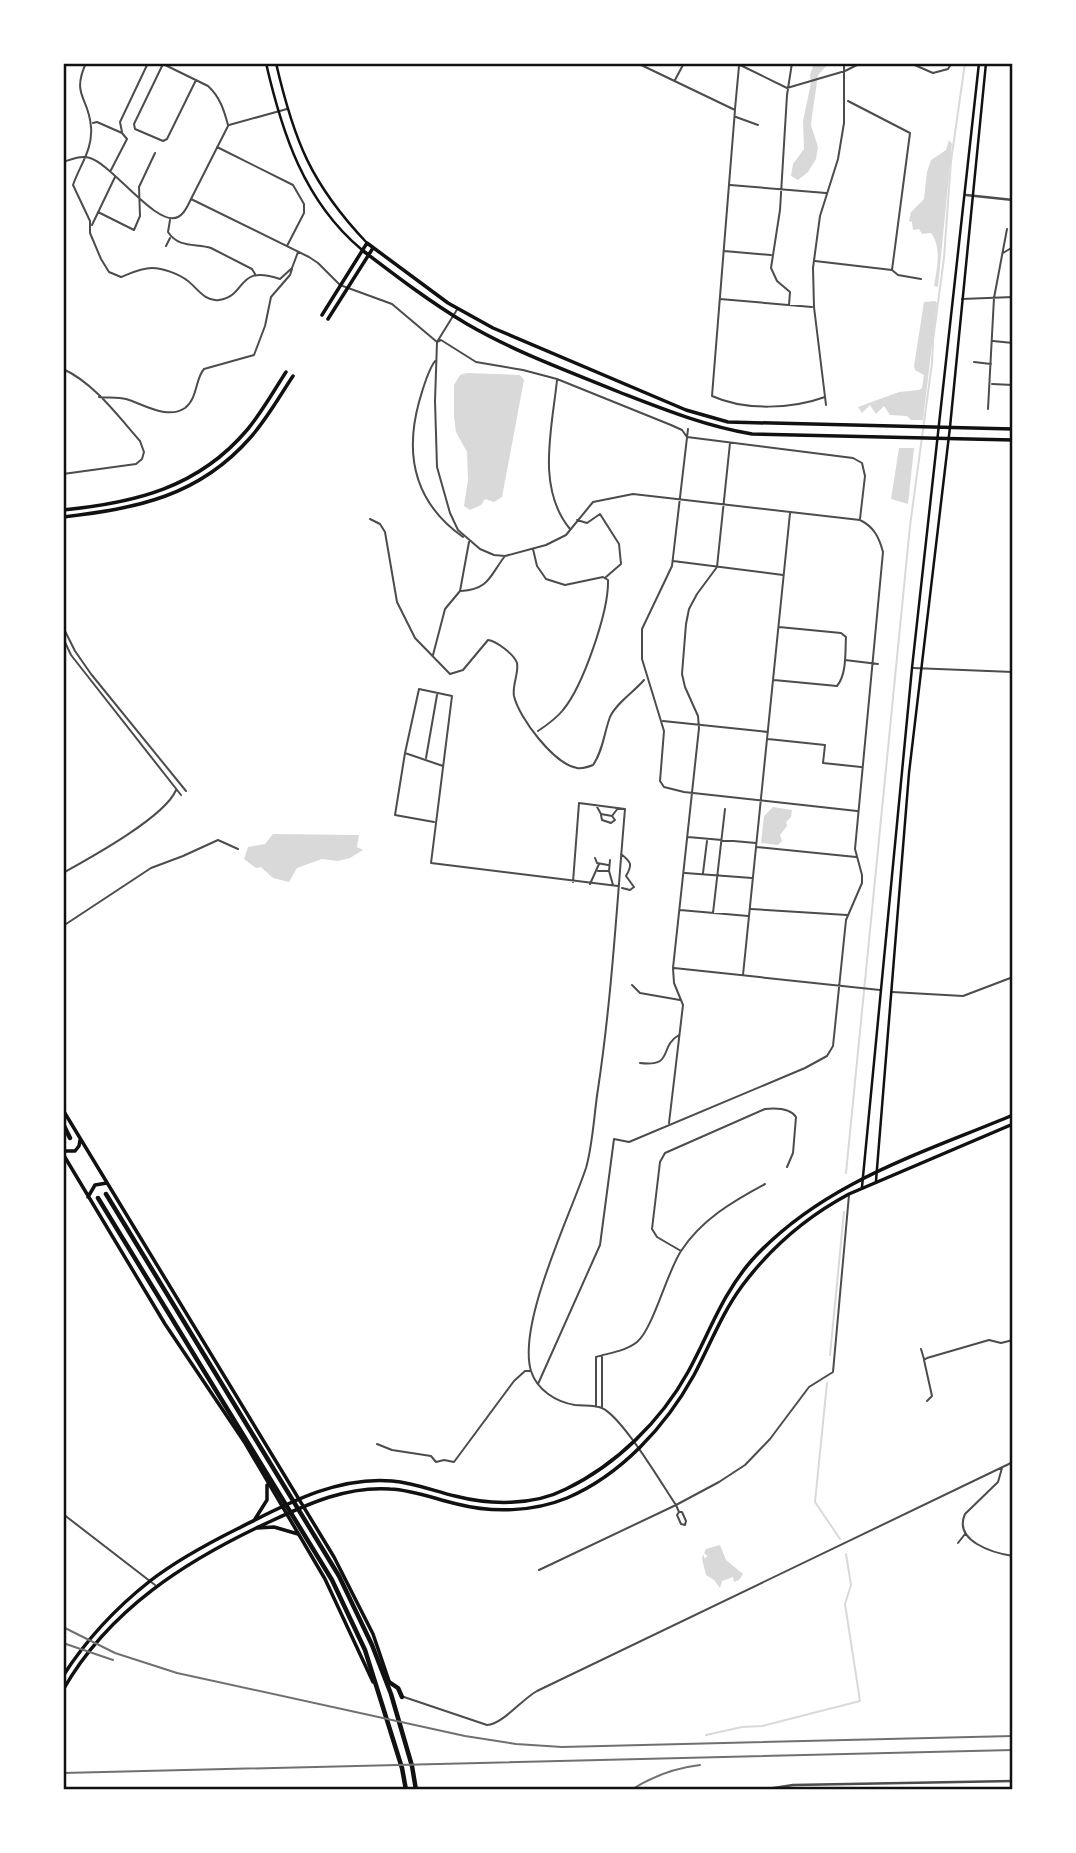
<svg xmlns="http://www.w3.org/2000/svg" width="1076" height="1853" font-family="Commissioner,sans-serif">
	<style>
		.water { fill: #d9d9d9 }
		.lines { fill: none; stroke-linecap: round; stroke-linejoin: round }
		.stream { stroke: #d9d9d9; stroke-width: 2 }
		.minor { stroke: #4c4c4c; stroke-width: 2 }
		.tertiary { stroke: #4c4c4c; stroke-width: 2.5 }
		.secondary { stroke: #111; stroke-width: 2.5 }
		.primary { stroke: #111; stroke-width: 3.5 }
		.trunk { stroke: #111; stroke-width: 4.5 }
		.rail { stroke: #707070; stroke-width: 2 }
		.neatline { fill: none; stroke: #111; stroke-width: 2.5 }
	</style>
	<rect width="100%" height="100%" fill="#fff"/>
	<!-- water -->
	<path class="water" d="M814,63H829L818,75L812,116L811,125L818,147L816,159L808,172L798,180L791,176L793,164L804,149L803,121L811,83L810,75Z
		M949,140L952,144L938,287L934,286C937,268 942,248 931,233L922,234L919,229L913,230L912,222L909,221L911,212L924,199L927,172L931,160L946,150Z
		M935,301L937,303L923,420H911L907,416L890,415L884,406L876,414L870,405L862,413L858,407L899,392L919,390L922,388L924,375L915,370L914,366L924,302Z
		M467,373L520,375L524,380L502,497L494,502L485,499L481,505L470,510L464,506L468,480L467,452L456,432L454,417V385L460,375Z
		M899,448H914L908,504L891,499Z
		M773,807L792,810L791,817L786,822L787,826L780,835L782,841L778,845L761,843L764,816Z
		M273,834L359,835L357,847L363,850L350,858L338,861L322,859L297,868L289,882L273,878L261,867L256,868L244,859L248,847L265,844Z
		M720,1545L726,1560L743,1574L739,1580L734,1582L733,1577L722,1581L720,1588L714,1580L706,1575L702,1559L703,1554L705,1559L707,1556L711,1559L704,1553L706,1549Z"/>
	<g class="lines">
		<!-- stream -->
		<path class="stream" d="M846,1173L910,526L932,363L933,340L944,258L951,161L965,63
			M830,1355L844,1212
			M827,1383L815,1502L840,1539
			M706,1735L742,1727L762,1726L860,1701L845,1604L851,1585L846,1554"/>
		<!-- minor -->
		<path class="minor" d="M86,63C71,96 89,97 91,127C93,149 80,165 73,185L90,221V233L101,259L109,272L121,277C131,273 141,268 152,268C163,268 179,274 188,281C197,288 205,302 219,300C248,296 235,264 280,279L292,268L298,252
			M161,63L208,86C220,97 224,110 228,125
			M637,63L735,110L712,396C745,411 792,409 825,397
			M736,63L787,88L845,71L861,63
			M910,63L933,73L948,69L952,63
			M163,64L134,124L135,129L163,141L167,139L196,80
			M675,80L684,63
			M848,101L910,133L892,270
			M735,109L739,66
			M736,117L758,125
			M93,123L97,122L122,133L127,139L111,170
			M229,125L287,109
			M122,132L120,122L148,63
			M217,147L293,185L304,204V213L287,246
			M63,162C72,159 81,155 90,158C113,165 157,228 178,217C185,214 188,205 191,199L309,257L318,263L340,285L392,304L437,342L441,340L476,362L523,370L557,379L671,425L682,430L687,437L853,458L862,463L865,476L860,519
			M730,185L826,193
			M191,199L228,126
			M98,212L134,230L140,216L139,187L155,153
			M170,220L168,232C179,249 197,243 211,248L252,269L255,274
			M92,225L115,177
			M166,246L170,238
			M724,251L771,255
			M1003,253L1013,247
			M815,261L892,270L898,275L921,279
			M720,299L812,307
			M962,299L1013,297
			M789,305L790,292L777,281L771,268L780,210L787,95L792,63
			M458,308L437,342L435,401L437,467L450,513L458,530L480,549L494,555L505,556L546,545L566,535L593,502L633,494L860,520C874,527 879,537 883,552L855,849L862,875V883L846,920L833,1046L827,1056L805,1068L629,1142L614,1139L600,1245L538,1384
			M993,341L1013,343
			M435,361C427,372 423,389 419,402C404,457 415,503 463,537
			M974,362L991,364
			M63,369C94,383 118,416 140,441L144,452L142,459L136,464L63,474
			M557,380C552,429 536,488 570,529
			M992,384L1013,385
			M99,397C107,398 118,397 126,399C143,404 167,420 185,408C198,398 195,379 204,369L254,355L265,326L271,297L290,275L292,269
			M826,405L814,307L813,268L820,216L838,159L844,123V63
			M988,409L994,298L1007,229
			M688,429L672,566L642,629V659L664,731L660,781L664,787L684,792L857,811
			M370,519L380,524L385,532L397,602L415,638L450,674L463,670L488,640C496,641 514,654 517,663C519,673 512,685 514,696C519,718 554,764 577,768C583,769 588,767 593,765C603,751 604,733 610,717C616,703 634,692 644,680
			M577,520L587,523L600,514L619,544L621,564L606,577
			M533,549L537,566L546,579L565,585L603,577L608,580C609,611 583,686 563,710C556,719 547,725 538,731
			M673,561L783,575
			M461,591C490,589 490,575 505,556
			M63,627L75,651L91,674L186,791
			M63,638L71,655L181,795
			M433,655L445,609L460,591L469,542
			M845,660L878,664
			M913,668L1013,672
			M774,680L837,686C847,674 845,652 846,637L841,633L779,627
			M663,721L768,732
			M768,739L825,745L823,763L861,767
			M405,753L419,689L452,696L431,863L618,886
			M426,758L437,695
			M596,805L601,814L612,816L618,808
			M601,815L602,820L611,823L615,820L612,816
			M434,822L395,815L405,753L443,766
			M688,837L756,843
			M757,847L856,857
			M621,854C631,862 633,864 626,876L634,887L630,890L622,888
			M595,858L597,863L608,865
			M610,860L609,871L613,885
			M598,871H609
			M63,873C90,858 165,817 176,790
			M685,873L752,878
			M703,873L707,841
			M573,882L579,803L625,809C617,902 612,996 598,1089C594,1114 593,1144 586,1168C570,1216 517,1324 531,1371C537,1390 556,1402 575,1405C584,1406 594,1405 602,1408C623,1418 661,1483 676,1505L719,1482L745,1465L770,1439L809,1387L833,1372L849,1195
			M590,884L599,864
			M751,909L847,915
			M680,910L748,916
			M713,913L725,809
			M63,926L151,868L183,856L218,840L238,849
			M674,968L880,990
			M743,975L790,513
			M632,985L640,993L680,1000
			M892,992L963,996L1013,977
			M640,1063C675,1067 658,1047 679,1035
			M669,1123L683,1005L674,983L673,968L699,728L698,716L685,687L682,674L686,624L689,609L697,594L717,567L730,443
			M681,1251L657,1237L652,1229L660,1162L665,1153L765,1109C775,1108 790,1108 796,1117L793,1153L787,1167
			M921,1349L924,1359
			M602,1357V1407
			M927,1401L932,1396L924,1360L927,1358L989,1340L1001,1343L1013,1340
			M596,1407V1357C609,1353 626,1351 637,1342C653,1329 667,1272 681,1251C701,1220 733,1201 765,1184
			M377,1444L392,1450L431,1456L436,1462L444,1460L454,1462L514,1381L525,1371H530
			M1002,1468L998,1482L965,1514C953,1541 993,1553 1013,1556
			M63,1514L155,1585
			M958,1543L965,1534
			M539,1570L676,1505L679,1512L677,1515L681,1524L685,1525L686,1521L682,1512H679
			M404,1697L487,1725C503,1724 521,1700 537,1691L1013,1462
			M515,1790L525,1788L528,1790"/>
		<!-- tertiary -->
		<path class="tertiary" d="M966,195L1013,200
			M760,1790L793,1785L1013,1781"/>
		<!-- secondary -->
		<path class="secondary" d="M266,63C282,133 304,201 361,249
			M276,63C294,141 311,184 367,243
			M876,1181L909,773L950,427L986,63
			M862,1187L912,668L979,63"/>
		<!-- primary -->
		<path class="primary" d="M362,250C396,276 430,302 467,324C515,352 568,371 619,392C663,409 705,426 752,434L1013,440
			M322,315L367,243L448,303L493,328L686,410L728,422L1013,429
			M328,319L373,248
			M63,510C134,503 198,488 247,430C262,412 273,392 286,372
			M63,517C137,508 198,497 250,438C267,419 279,397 293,376
			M63,1110L334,1557L373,1634L389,1681
			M63,1151H75L79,1146L80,1140
			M63,1154L165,1324L245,1443L325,1579L373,1682
			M88,1197L95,1185L107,1183
			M255,1519L267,1500V1485
			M257,1528L274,1527L298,1534
			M63,1676C86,1640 117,1607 150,1581C177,1560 207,1544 237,1529C285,1505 336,1476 392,1481C415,1483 434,1491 455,1496C490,1505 533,1506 566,1489C616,1465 661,1421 688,1372C709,1334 722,1294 752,1260C822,1183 920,1154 1013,1115
			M63,1690C109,1609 187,1560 269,1522C308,1504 346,1486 390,1489C414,1490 435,1499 457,1504C492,1513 533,1512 567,1498C621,1475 666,1426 694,1375C710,1345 722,1313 742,1286C771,1247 806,1217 849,1194L1013,1124"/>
		<!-- trunk -->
		<path class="trunk" d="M63,1124L70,1138
			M106,1194L339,1576L372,1645L391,1694L412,1766L416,1790
			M98,1198L332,1580L365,1650L402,1768L406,1790
			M386,1680L398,1688L402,1697"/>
		<!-- rail -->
		<path class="rail" d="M63,1627L115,1653L177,1673L465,1736L516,1744L562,1747L1013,1736
			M63,1643L113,1660
			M63,1773L1013,1750
			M631,1790C653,1776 674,1768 700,1765"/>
	</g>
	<!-- border -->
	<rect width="1076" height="1853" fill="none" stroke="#ffffff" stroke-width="130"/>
	<rect x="65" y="65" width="946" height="1723" class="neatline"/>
</svg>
